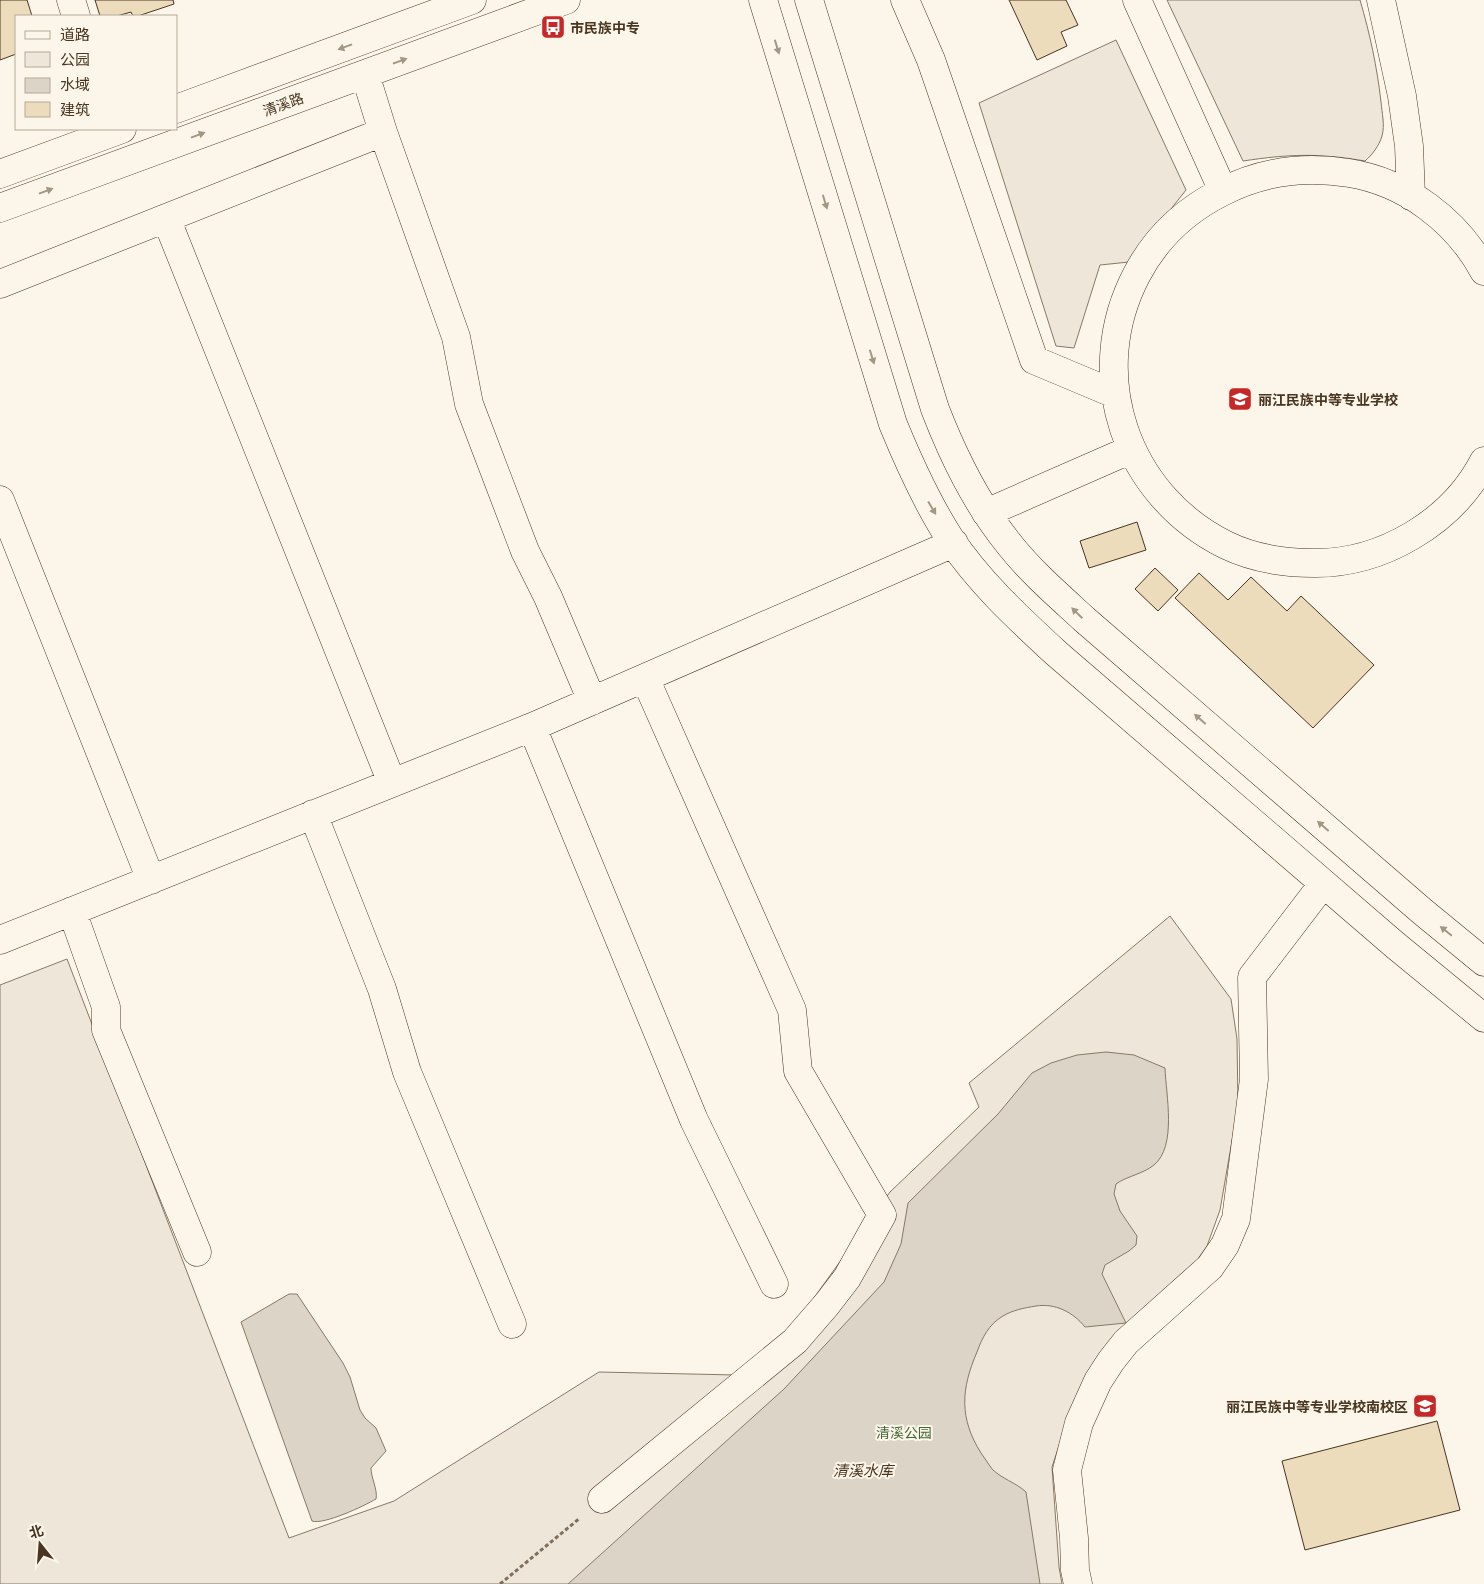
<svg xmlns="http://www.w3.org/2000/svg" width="1484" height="1584" font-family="Manrope,'Noto Sans SC',sans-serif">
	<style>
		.green { fill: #ede6d9; stroke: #887966 }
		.water { fill: #dcd4c6; stroke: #887966 }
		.building { fill: #ecdcbc; stroke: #4a3520 }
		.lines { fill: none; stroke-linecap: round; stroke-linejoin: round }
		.minor-casing { stroke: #4a3520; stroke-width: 29 }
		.path { stroke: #7f6f5c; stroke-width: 3; stroke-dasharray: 4 2.5; stroke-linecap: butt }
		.minor { stroke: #fbf6e9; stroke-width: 28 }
		.oneway { fill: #a29684 }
		.labels { text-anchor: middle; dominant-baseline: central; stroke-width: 4; stroke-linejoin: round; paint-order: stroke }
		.poi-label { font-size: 14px; font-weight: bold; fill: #4a3520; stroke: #fbf6e9; text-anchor: start }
		.street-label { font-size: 14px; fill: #4a3520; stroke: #fbf6e9 }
		.park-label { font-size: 14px; fill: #436837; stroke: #fbf6e9 }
		.water-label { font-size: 15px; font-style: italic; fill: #4a3520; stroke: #fbf6e9 }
	</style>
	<rect width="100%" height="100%" fill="#fbf6e9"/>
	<!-- green -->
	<path class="green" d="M1167,0H1360C1370,34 1377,67 1381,102C1382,113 1385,125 1382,136C1379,146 1372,155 1365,161C1319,153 1289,154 1243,161Z
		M1116,40L1186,190L1129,262L1100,265L1074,348L1056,346L979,103Z
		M1170,916L1231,999L1237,1039L1238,1106L1220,1210L1207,1246L1193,1266L1068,1418L1052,1467L1059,1567L1062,1584H0V985L67,959L289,1538L394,1501L599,1372L736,1375L788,1334L890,1192L979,1107L969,1083Z"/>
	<!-- water -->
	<path class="water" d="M1106,1052L1134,1055L1165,1068C1166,1095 1177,1146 1154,1165C1143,1174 1127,1176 1116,1184L1114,1194L1120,1211L1137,1236L1136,1245L1129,1251L1105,1265L1102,1274L1126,1323L1085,1327C1073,1312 1055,1303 1036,1306C1024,1308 1013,1310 1003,1316C989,1324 982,1338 977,1352C961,1389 959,1418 981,1453C985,1458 988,1464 992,1469C1002,1479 1015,1482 1026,1492L1040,1584H568L784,1389L884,1282L901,1244L908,1203L998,1114L1032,1073L1051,1063L1077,1055Z
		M289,1294H297L343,1363L350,1377L360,1410L365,1418L376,1428L386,1451L371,1468C371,1478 378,1490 376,1499C364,1506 324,1525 312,1521L241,1322Z"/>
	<!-- building -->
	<path class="building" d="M0,0H27L32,16H16V54L0,60Z
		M95,0H173L174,4L138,16H133L131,12L117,16H100Z
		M1009,0H1066L1078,25L1061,32L1067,46L1037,60Z
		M1137,522L1146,550L1089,568L1080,541Z
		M1155,568L1178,590L1158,611L1135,589Z
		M1199,573L1228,600L1251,577L1287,611L1301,596L1374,665L1313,728L1175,598Z
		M1437,1421L1460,1510L1305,1550L1282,1461Z"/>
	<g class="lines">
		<defs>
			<path id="minor" d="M71,0L76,16
				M763,0L893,424C909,463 926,501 949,537C978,581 1017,617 1056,653L1395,945L1484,1018
				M809,0L935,409C954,458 976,503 1009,544C1031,572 1059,596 1085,620L1423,912L1484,962
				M905,0L931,60L1034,360L1115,394
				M1137,0L1223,191
				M1381,0L1402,96L1409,146L1411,196
				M365,74L383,132L456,337L469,404L525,551L548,597L592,701
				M176,109L472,0
				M0,174L122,129
				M0,208L566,0
				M166,218L392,783
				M1484,271C1457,221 1406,182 1349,173C1305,166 1262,171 1222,192C1186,210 1156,238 1137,274C1084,374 1125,495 1226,545C1253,558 1283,563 1313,563C1381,564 1452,523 1484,461
				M0,284L383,132
				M0,500L151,880
				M986,513L1132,449
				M532,727L694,1120L774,1284
				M313,814L382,989L407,1072L512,1324
				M72,911L106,1007V1030L197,1252
				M0,940L532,727L954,543
				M602,1499L795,1341L827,1304L847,1278L882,1215L798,1071L792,1010L645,678
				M1078,1584L1075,1570L1074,1538L1067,1470L1079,1423L1098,1381L1111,1361L1126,1342L1210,1267L1225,1245L1236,1219L1254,1079L1252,977L1323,884"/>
		</defs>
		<!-- minor casing -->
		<use href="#minor" class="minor-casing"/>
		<!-- path -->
		<path class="path" d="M500,1584L580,1518"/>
		<!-- minor -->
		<use href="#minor" class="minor"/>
	</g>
	<!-- one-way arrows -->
	<defs><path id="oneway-solid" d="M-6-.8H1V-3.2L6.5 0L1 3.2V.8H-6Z" transform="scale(1.25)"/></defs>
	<g class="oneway">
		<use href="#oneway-solid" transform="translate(345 47) rotate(160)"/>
		<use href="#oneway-solid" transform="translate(777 47) rotate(73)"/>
		<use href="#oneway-solid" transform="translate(400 61) rotate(-20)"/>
		<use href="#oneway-solid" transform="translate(198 135) rotate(-20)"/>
		<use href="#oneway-solid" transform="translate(46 191) rotate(-20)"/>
		<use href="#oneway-solid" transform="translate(825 202) rotate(73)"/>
		<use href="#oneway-solid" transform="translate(872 357) rotate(73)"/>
		<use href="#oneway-solid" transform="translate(932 508) rotate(59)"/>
		<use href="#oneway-solid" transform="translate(1077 613) rotate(-136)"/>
		<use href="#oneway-solid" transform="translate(1200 719) rotate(-139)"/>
		<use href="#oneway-solid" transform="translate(1323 826) rotate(-139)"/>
		<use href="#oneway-solid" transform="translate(1446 931) rotate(-141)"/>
	</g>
	<!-- icons -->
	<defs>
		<symbol id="bus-square" viewBox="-11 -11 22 22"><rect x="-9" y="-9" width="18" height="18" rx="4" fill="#c62828" stroke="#fbf6e9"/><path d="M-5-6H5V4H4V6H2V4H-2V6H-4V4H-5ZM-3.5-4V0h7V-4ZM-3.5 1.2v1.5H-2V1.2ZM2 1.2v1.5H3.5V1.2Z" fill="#fff"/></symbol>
		<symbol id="school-square" viewBox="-11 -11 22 22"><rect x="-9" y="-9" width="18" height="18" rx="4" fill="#c62828" stroke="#fbf6e9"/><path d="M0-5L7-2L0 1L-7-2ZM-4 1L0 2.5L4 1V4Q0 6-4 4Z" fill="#fff"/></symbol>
	</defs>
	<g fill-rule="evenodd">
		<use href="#bus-square" x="539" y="13" width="28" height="28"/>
		<use href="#school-square" x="1226" y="385" width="28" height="28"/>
		<use href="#school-square" x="1411" y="1392" width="28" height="28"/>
	</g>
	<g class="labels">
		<!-- poi labels -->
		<g class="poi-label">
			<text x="570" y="27">市民族中专</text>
			<text x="1258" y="399">丽江民族中等专业学校</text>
			<text x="1408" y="1406" text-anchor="end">丽江民族中等专业学校南校区</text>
		</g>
		<!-- street labels -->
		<g class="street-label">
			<text transform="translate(283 104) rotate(-20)">清溪路</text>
		</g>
		<!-- park labels -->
		<g class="park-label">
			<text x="904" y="1432">清溪公园</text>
		</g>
		<!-- water labels -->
		<g class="water-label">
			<text x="863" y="1470">清溪水库</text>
		</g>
	</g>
	<!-- legend -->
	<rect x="15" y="15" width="162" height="115" fill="#fbf6e9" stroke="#b4a999"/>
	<rect x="25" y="31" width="25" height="8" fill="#fbf6e9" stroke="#b4a999"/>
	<text x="60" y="40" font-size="15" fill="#4a3520">道路</text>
	<rect x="25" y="52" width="25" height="15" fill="#ede6d9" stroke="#b4a999"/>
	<text x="60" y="65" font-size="15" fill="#4a3520">公园</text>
	<rect x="25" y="78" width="25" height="15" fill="#dcd4c6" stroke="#b4a999"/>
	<text x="60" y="90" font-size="15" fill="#4a3520">水域</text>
	<rect x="25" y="102" width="25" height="15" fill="#ecdcbc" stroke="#b4a999"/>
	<text x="60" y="115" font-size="15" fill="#4a3520">建筑</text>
	<!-- north arrow -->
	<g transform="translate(40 1544) rotate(343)" stroke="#fbf6e9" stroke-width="4" paint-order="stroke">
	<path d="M0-4L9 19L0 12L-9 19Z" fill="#4a3520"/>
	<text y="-8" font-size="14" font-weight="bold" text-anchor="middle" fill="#4a3520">北</text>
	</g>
</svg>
